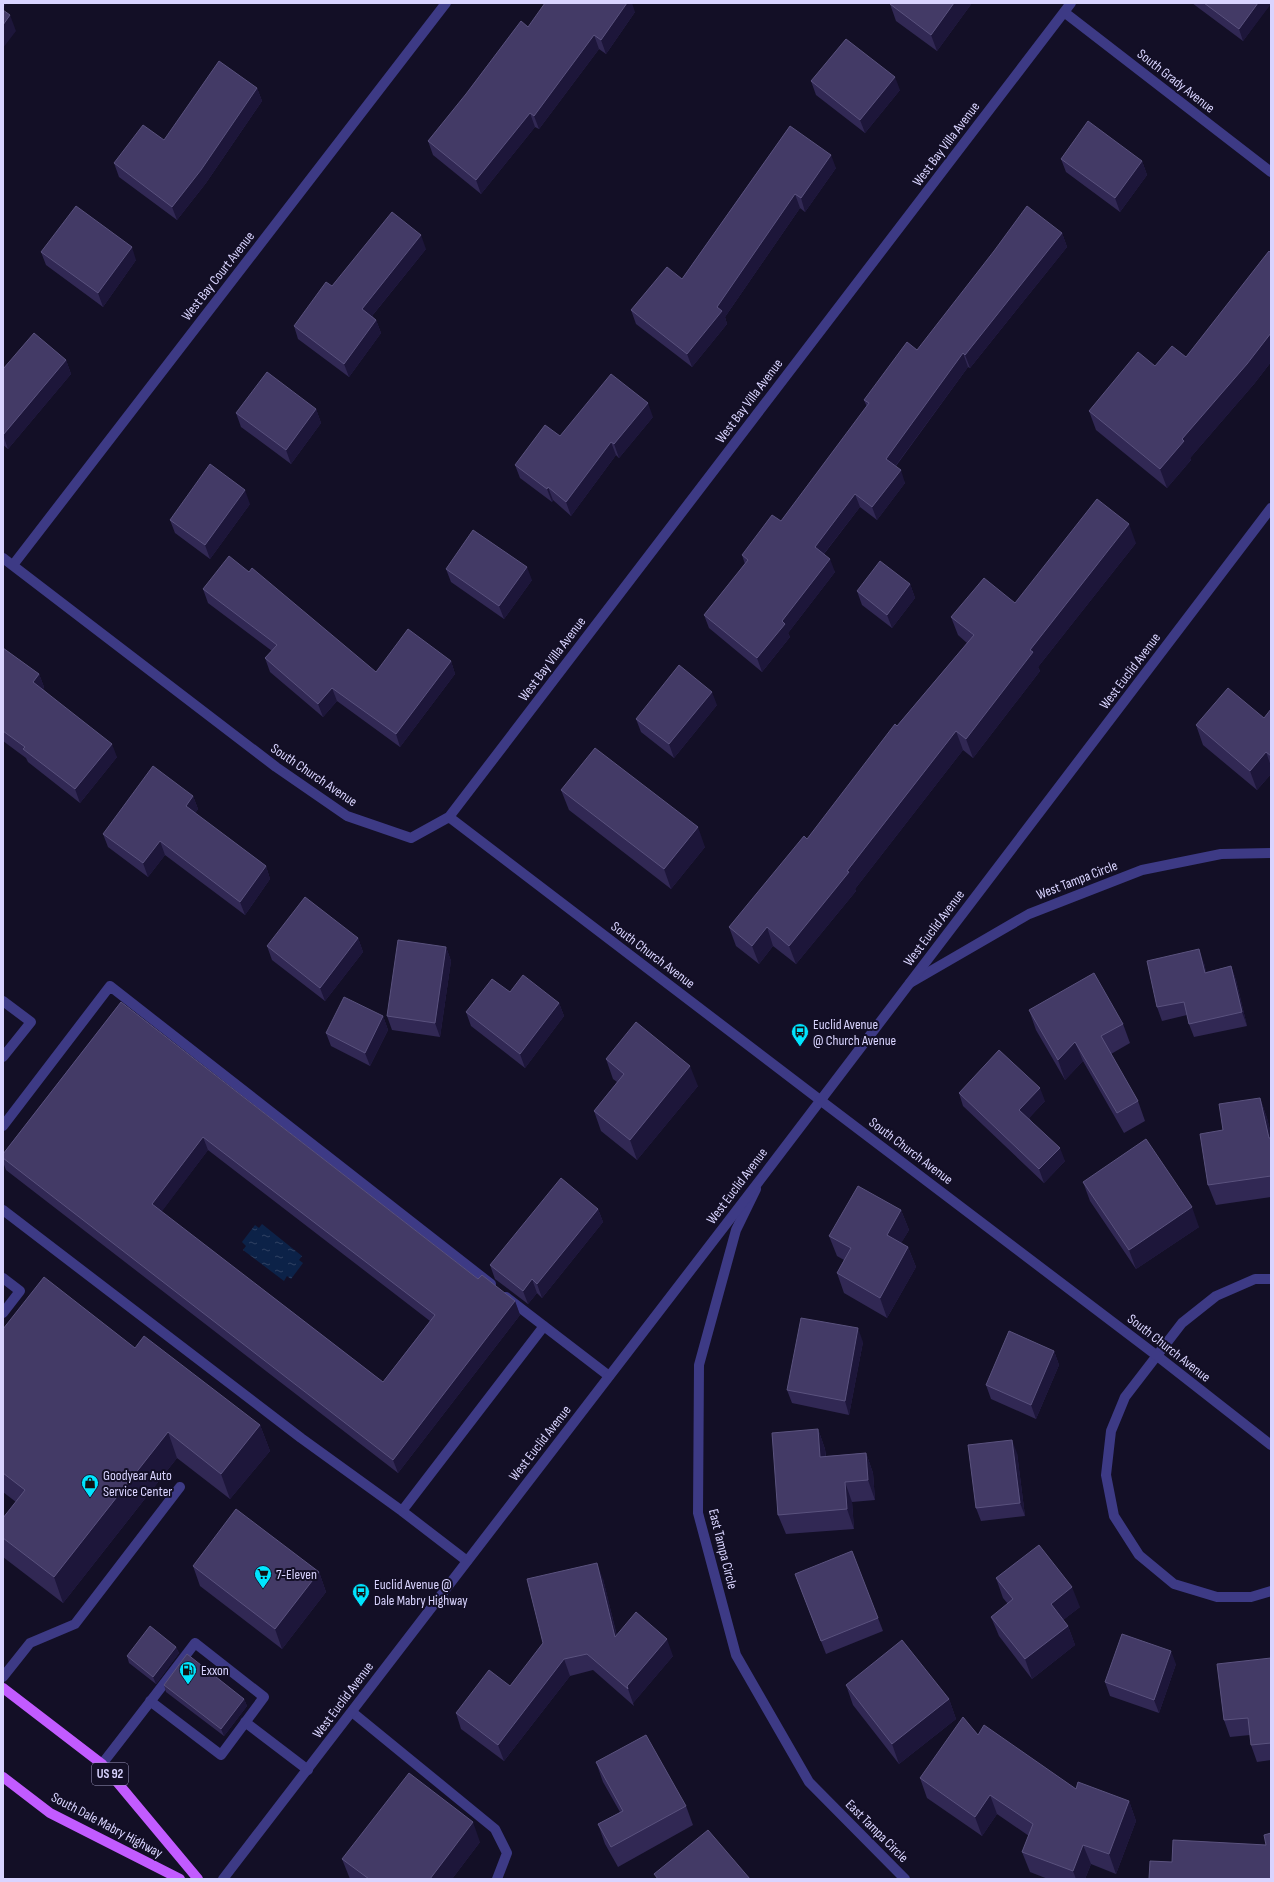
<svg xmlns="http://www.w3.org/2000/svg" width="1274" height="1882" font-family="'Sofia Sans Condensed',sans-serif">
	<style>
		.water { fill: url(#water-ripples) }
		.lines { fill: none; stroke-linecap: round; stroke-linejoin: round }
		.service { stroke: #3d3a85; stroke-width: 10 }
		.minor { stroke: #3d3a85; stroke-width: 10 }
		.tertiary { stroke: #3d3a85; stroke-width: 10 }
		.primary { stroke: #c25bff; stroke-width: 10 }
		.wall { fill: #312854; fill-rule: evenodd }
		.shaded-wall { fill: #1d163a }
		.building { fill: #433a66; stroke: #5a527e; fill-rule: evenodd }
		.labels { text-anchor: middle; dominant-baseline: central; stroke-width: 4; stroke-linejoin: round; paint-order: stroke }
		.shield { fill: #130f26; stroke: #9e99be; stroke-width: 1 }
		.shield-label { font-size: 13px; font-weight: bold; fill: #d9d4ff }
		.street-label { font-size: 14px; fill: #d9d4ff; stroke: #130f26 }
		.poi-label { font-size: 14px; fill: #d9d4ff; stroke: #130f26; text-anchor: start }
	</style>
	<defs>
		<pattern id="water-ripples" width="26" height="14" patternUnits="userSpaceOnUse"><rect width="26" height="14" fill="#0c2248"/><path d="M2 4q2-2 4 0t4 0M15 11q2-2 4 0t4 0" fill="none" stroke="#2f4163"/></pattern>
	</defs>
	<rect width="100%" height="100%" fill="#130f26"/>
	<!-- water -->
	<path class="water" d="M262,1224L302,1256L299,1260L303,1263L291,1279L287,1276L284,1281L243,1250L246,1246L242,1242L255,1225L259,1228Z"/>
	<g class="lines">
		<!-- service -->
		<path class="service" d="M3,1001L31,1022L3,1057
			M3,1126L110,986L491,1284
			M3,1210L301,1438L402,1511L467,1561
			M3,1278L20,1291L3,1313
			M506,1297L609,1376
			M402,1511L544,1326
			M3,1677L30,1643L75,1624L180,1487
			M352,1712L495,1829L507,1853L497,1879
			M245,1722L308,1770
			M102,1764C133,1724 164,1684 195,1643L264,1697L221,1755L150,1701"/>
		<!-- minor -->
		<path class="minor" d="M1064,12L1271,172
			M3,558L276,767L347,816L411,838L449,817L1071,3
			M13,565L446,3
			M449,817L820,1100
			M910,983L1029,914L1142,870L1221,854L1271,853
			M756,1189L736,1230L699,1365L698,1513L736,1655L809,1782L905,1879
			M1271,1279H1255L1216,1296L1182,1323L1125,1397L1111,1431L1106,1475L1114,1516L1139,1555L1174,1584L1217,1597H1251L1271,1591"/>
		<!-- tertiary -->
		<path class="tertiary" d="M820,1100L1156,1355L1271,1445
			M223,1879L763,1176L1271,508"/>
		<!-- primary -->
		<path class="primary" d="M3,1688L102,1764L198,1879
			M3,1777L50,1813L180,1879"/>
	</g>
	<!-- wall -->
	<path class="wall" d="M891,3H972L937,51L896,21L890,4Z
		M1192,3H1271L1243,41Z
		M635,12L606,54L599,49L539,129L535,127L481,194L433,155L428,141L528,27Z
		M811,81L900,90L865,133L816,95Z
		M257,88L262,101L206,183L177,220L119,177L114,163L164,140Z
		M790,126L836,168L805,212L800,208L725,317L727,324L692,367L636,324L631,310L682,279Z
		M1061,159L1142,161L1147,175L1120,212L1066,172Z
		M1062,233L1067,247L970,368L968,367L896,466L905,483L877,520L860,507L824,554L835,572L788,633L790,637L762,672L709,628L704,615L745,564L742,555L781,521L867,407L864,400L917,350Z
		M426,249L372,316L376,320L381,333L349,377L298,339L294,326L332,286Z
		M41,252L136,260L103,307L46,265Z
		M1271,253V362L1254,384L1190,458L1191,460L1167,488L1096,430L1089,411L1155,366L1186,357Z
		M66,360L71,374L8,449L3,445V369Z
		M316,409L321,423L291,464L241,427L236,413Z
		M653,417L619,458L616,455L571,516L553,500L552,502L520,478L515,465L560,436Z
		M250,504L210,559L175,533L170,520Z
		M1136,543L1038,667L1040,671L973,758L963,750L855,889L856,891L796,964L773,946L759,964L736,946L729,927L807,839L897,726L967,643L958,635L951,617L1015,603Z
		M446,569L532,580L504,619L451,582Z
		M910,584L915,598L892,628L862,605L857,591Z
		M203,589L376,672L451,661L455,674L400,747L337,701L323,717L270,672L265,658L272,651L208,603Z
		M3,648L39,674L44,687L43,689L117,757L80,803L28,762L26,758L3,741Z
		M717,705L674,758L641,732L636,719Z
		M1271,709V774L1257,790L1203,745L1196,725L1264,718Z
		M561,790L705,847L671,889L569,810Z
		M193,796L198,809L195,813L266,866L270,879L245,915L165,855L148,877L108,847L103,834Z
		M358,938L363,952L325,1001L272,960L267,946Z
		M446,947L451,961L440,1037L392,1030L387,1016Z
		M1204,963L1206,972L1231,966L1236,980L1247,1026L1194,1037L1189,1024L1187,1015L1162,1021L1157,1007Z
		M510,992L559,1003L564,1016L525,1068L471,1026L466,1012Z
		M121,1002L478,1279L515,1301L520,1315L398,1473L6,1170L3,1162V1154ZM208,1150L430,1321L383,1382L161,1212Z
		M1029,1010L1123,1024L1130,1043L1111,1054L1138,1101L1145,1121L1124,1133L1083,1061L1065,1080L1036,1030Z
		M383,1016L388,1030L370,1066L331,1046L326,1033Z
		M606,1059L698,1086L637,1160L601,1131L594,1111L617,1082L613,1079Z
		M959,1093L1045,1101L1029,1118L1065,1161L1044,1183L963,1106Z
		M1260,1098L1267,1118L1271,1134V1197L1216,1205L1208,1185L1223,1130Z
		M1083,1182L1199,1227L1136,1269L1090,1201Z
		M598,1209L603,1222L542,1298L537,1293L528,1304L495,1279L490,1265Z
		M901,1210L909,1230L901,1243L908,1247L916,1267L887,1318L844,1293L837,1273L844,1260L837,1256L829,1236Z
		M3,1329L135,1348L260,1425L270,1451L230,1499L177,1458L63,1603L3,1557V1518L16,1502L3,1492Z
		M863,1342L849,1415L792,1403L787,1390Z
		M1054,1351L1059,1365L1036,1419L991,1399L986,1385Z
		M818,1429L825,1449L826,1456L866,1453L873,1473L875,1500L852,1502L854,1529L786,1534L778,1515Z
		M1017,1453L1025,1516L981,1521L976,1508Z
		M193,1566L319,1572L326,1592L282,1649L200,1586Z
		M795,1574L878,1618L883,1631L826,1654Z
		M996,1578L1080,1607L1063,1620L1068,1626L1075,1645L1032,1679L999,1636L991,1617L1008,1604L1003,1598Z
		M603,1579L617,1636L673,1656L633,1703L634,1706L593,1670L570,1676L504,1761L461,1729L456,1713L510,1686Z
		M176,1647L179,1653L156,1684L129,1663L127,1656Z
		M1271,1658V1760L1257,1762L1251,1745L1250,1735L1230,1737L1224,1720Z
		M1176,1664L1159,1713L1110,1696L1105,1682Z
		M164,1685L244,1699L247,1706L224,1736L166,1692Z
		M846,1685L949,1699L956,1719L899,1764L853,1705Z
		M978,1735L1076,1789L1129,1801L1136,1821L1116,1874L1091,1864L1085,1879H1048L1030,1872L1022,1852L1029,1836L997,1814L982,1836L927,1798L920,1778Z
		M596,1762L686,1806L693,1825L618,1867L605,1844L598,1824L620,1812L603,1782Z
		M480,1842L452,1879H350L342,1859Z"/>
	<!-- shaded-wall -->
	<path class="shaded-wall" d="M3,3H7L3,8Z
		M627,3H632L635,12L606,54L601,40Z
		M954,3H972L937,51L931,35Z
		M1258,3H1271V4L1243,41L1239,29Z
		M10,15L16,31L3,48V25Z
		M594,35L599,49L539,129L534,116Z
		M895,77L900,90L865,133L860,120Z
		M257,88L262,101L206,183L177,220L172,207Z
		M530,113L535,127L481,194L476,180Z
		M831,155L836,168L805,212L801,198Z
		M1142,161L1147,175L1120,212L1115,198Z
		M795,194L800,208L725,317L727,324L692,367L687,354L717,307Z
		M1062,233L1067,247L970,368L965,355Z
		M421,235L426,249L367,322L362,309Z
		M132,247L136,260L103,307L98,293Z
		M376,320L381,333L349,377L344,364Z
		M1271,333V362L1254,384L1190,458L1191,460L1167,488L1160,469L1182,439Z
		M963,353L968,367L891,472L886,459Z
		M66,360L71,374L8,449L3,435Z
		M648,403L653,417L619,458L614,444Z
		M316,409L321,423L291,464L286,450Z
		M611,442L616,455L571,516L566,502Z
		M901,470L905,483L877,520L872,507Z
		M548,487L553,500L552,502L547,489Z
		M245,490L250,504L210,559L205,545Z
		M855,494L860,507L819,560L815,547Z
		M1129,524L1136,543L1038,667L1040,671L973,758L966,739L1030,650Z
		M830,559L835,572L788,633L790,637L762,672L757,658L782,621Z
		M527,567L532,580L504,619L499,606Z
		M910,584L915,598L892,628L887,615Z
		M451,661L455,674L400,747L396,734Z
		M39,674L44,687L38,695L33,682Z
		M332,688L337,701L323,717L318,704Z
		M712,692L717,705L674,758L669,744Z
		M956,731L963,750L855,889L856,891L796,964L789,946Z
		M112,744L117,757L80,803L75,789Z
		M1266,752L1271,766V774L1257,790L1250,771Z
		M193,796L198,809L191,819L186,806Z
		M698,827L705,847L671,889L664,869Z
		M160,841L165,855L148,877L143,863Z
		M266,866L270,879L245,915L240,902Z
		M767,927L773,946L759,964L752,946Z
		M358,938L363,952L325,1001L320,988Z
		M446,947L451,961L440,1037L435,1023Z
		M1199,949L1204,963L1210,986L1205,973Z
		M1231,966L1236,980L1247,1026L1242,1012Z
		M559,1003L564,1016L525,1068L520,1054Z
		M383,1016L388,1030L370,1066L365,1053Z
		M1075,1042L1083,1061L1065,1080L1058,1060Z
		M690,1066L698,1086L637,1160L630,1140Z
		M1040,1088L1045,1101L1024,1123L1019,1110Z
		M1260,1098L1267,1118L1271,1134V1143L1269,1138Z
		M203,1137L208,1150L157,1218L152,1204Z
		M1060,1148L1065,1161L1044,1183L1039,1169Z
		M1192,1207L1199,1227L1136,1269L1129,1250Z
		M598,1209L603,1222L542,1298L537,1284Z
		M901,1210L909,1230L894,1255L887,1235Z
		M908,1247L916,1267L887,1318L880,1298Z
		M532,1279L537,1293L528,1304L523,1291Z
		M515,1301L520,1315L398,1473L393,1460Z
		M858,1328L863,1342L849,1415L845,1401Z
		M1054,1351L1059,1365L1036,1419L1031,1405Z
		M260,1425L270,1451L230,1499L221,1474Z
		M818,1429L825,1449L827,1476L820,1457Z
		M168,1432L177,1458L63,1603L54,1577Z
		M1012,1440L1017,1453L1025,1516L1020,1503Z
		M866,1453L873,1473L875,1500L868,1480Z
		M845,1482L852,1502L854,1529L847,1509Z
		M597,1563L603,1579L621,1654L615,1637Z
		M319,1572L326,1592L282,1649L275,1629Z
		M1072,1587L1080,1607L1058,1624L1051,1604Z
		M1068,1626L1075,1645L1032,1679L1025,1659Z
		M667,1639L673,1656L633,1703L634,1706L627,1686Z
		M176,1647L179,1653L156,1684L153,1677Z
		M1171,1651L1176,1664L1159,1713L1154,1700Z
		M564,1659L570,1676L504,1761L498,1745Z
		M244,1699L247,1706L224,1736L221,1729Z
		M949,1699L956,1719L899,1764L892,1744Z
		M990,1795L997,1814L982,1836L975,1817Z
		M1129,1801L1136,1821L1116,1874L1109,1854Z
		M473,1822L480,1842L452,1879H430Z
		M1083,1845L1091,1864L1085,1879H1076L1073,1871Z"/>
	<!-- building -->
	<path class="building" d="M545,3H627L601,40L594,35L534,116L530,113L476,180L428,141L466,94L521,21L528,27Z
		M891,3H954L931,35L890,4Z
		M1204,3H1258L1239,29Z
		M3,10L10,15L3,25Z
		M846,39L895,77L860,120L811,81Z
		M219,61L257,88L201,170L172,207L114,163L143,125L164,140Z
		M1088,121L1142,161L1115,198L1061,159Z
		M790,126L831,155L801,198L795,194L717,307L722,311L687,354L631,310L667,267L682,279Z
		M76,206L132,247L98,293L41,252Z
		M1027,206L1062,233L965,355L963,353L886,459L901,470L872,507L855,494L815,547L830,559L782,621L785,624L757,658L704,615L748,560L742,555L772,515L781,521L869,403L864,400L907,342L917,350L994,251Z
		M392,212L421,235L362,309L376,320L344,364L294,326L326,282L332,286Z
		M1269,251L1271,253V333L1247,364L1182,439L1184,441L1160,469L1089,411L1138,352L1155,366L1172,346L1186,357Z
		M34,333L66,360L3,435V369Z
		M267,372L316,409L286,450L236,413Z
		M611,374L648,403L614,444L611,442L566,502L548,487L547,489L515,465L545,425L560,436Z
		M210,464L245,490L205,545L170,520Z
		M1097,499L1129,524L1030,650L1033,652L966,739L956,731L847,871L849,872L789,946L767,927L752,946L729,927L804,836L807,839L895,724L897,726L974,635L951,617L984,578L1015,603Z
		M473,530L527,567L499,606L446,569Z
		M229,556L249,572L252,568L376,672L408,629L451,661L396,734L332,688L318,704L265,658L277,645L203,589Z
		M880,561L910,584L887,615L857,591Z
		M3,648L39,674L33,682L112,744L75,789L23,749L25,747L3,731Z
		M679,665L712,692L669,744L636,719Z
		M1228,688L1264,718L1271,709V756L1266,752L1250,771L1196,725Z
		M595,748L698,827L664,869L561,790Z
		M153,766L193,796L186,806L266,866L240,902L160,841L143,863L103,834Z
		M305,897L358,938L320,988L267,946Z
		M398,940L446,947L435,1023L387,1016Z
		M1199,949L1205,973L1231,966L1242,1012L1189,1024L1184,1002L1157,1007L1147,961Z
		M1094,973L1123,1024L1101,1036L1138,1101L1117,1113L1075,1042L1058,1060L1029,1010Z
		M523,975L559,1003L520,1054L466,1012L492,979L510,992Z
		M344,997L383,1016L365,1053L326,1033Z
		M121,1002L478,1279L482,1275L515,1301L393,1460L3,1158V1154ZM203,1137L435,1315L383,1382L152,1204Z
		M636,1022L690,1066L630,1140L594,1111L624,1074L606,1059Z
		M999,1050L1040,1088L1019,1110L1060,1148L1039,1169L959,1093Z
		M1260,1098L1269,1138H1271V1176L1208,1185L1200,1134L1223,1130L1219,1104Z
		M1146,1139L1192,1207L1129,1250L1083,1182Z
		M561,1178L598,1209L537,1284L532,1279L523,1291L490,1265Z
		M858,1186L901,1210L887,1235L908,1247L880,1298L837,1273L851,1248L829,1236Z
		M44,1277L135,1348L144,1336L260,1425L221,1474L168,1432L54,1577L3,1538V1518L25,1490L3,1473V1329Z
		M801,1318L858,1328L845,1401L787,1390Z
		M1009,1331L1054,1351L1031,1405L986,1385Z
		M818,1429L820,1457L866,1453L868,1480L845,1482L847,1509L778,1515L772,1433Z
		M1012,1440L1020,1503L976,1508L968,1445Z
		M236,1509L319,1572L275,1629L193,1566Z
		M1039,1545L1072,1587L1051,1604L1068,1626L1025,1659L991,1617L1013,1599L996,1578Z
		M852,1551L878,1618L821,1641L795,1574Z
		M597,1563L615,1637L636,1612L667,1639L627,1686L628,1689L587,1654L564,1659L498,1745L456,1713L489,1670L510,1686L543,1643L527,1579Z
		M150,1626L176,1647L153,1677L127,1656Z
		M1122,1634L1171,1651L1154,1700L1105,1682Z
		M902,1640L949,1699L892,1744L846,1685Z
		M187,1654L244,1699L221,1729L164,1685Z
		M1271,1658V1743L1251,1745L1248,1718L1224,1720L1217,1664Z
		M963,1717L978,1735L984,1725L1076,1789L1078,1782L1129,1801L1109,1854L1083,1845L1073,1871L1022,1852L1033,1824L990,1795L975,1817L920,1778Z
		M646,1735L686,1806L611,1847L598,1824L623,1811L596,1762Z
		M409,1773L473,1822L430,1879H369L342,1859Z
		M708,1830L750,1879H658L654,1874Z
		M1271,1833V1879H1149L1150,1861L1172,1862L1173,1840L1266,1845L1264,1835Z"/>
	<!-- icons -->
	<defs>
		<symbol id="bus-pin" viewBox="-11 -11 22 30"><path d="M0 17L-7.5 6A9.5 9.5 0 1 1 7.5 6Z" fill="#00e5ff" stroke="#130f26"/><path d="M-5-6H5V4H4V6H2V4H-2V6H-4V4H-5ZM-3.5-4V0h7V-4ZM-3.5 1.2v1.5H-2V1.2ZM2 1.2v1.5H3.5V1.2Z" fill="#111"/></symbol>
		<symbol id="shop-pin" viewBox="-11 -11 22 30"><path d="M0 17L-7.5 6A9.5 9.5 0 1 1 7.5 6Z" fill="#00e5ff" stroke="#130f26"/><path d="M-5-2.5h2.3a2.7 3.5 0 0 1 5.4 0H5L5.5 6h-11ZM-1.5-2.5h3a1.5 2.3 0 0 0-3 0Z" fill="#111"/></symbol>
		<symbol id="supermarket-pin" viewBox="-11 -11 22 30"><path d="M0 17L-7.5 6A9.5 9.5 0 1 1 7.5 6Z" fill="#00e5ff" stroke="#130f26"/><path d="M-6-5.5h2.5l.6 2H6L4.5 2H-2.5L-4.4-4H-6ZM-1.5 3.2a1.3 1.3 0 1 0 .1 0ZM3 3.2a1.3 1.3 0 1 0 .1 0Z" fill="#111"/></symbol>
		<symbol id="fuel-pin" viewBox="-11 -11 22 30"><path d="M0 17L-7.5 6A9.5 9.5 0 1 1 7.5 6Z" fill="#00e5ff" stroke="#130f26"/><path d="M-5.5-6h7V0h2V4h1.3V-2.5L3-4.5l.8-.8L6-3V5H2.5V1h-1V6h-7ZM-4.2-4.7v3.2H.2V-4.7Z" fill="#111"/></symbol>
	</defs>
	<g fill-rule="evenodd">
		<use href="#bus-pin" x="790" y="1022" width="20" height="27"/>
		<use href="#shop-pin" x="80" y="1473" width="20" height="27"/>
		<use href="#supermarket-pin" x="253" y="1564" width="20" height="27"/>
		<use href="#bus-pin" x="351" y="1582" width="20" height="27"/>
		<use href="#fuel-pin" x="178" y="1660" width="20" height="27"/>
	</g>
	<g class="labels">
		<!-- shield labels -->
		<rect class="shield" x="92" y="1763" width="36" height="22" rx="3"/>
		<g class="shield-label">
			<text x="110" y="1774">US 92</text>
		</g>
		<!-- street labels -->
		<g class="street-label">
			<text transform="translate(1176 81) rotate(38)">South Grady Avenue</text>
			<text transform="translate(946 144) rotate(-53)">West Bay Villa Avenue</text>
			<text transform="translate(218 276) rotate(-52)">West Bay Court Avenue</text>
			<text transform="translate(749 401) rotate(-53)">West Bay Villa Avenue</text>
			<text transform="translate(552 659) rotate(-53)">West Bay Villa Avenue</text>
			<text transform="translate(1130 671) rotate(-53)">West Euclid Avenue</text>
			<text transform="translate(314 775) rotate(34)">South Church Avenue</text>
			<text transform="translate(1077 880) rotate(-21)">West Tampa Circle</text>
			<text transform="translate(934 928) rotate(-53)">West Euclid Avenue</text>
			<text transform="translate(653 955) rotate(37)">South Church Avenue</text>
			<text transform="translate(911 1151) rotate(37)">South Church Avenue</text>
			<text transform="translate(737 1186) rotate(-53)">West Euclid Avenue</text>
			<text transform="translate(1169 1348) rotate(38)">South Church Avenue</text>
			<text transform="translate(540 1443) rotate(-52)">West Euclid Avenue</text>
			<text transform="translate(723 1549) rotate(76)">East Tampa Circle</text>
			<text transform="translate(343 1700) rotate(-53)">West Euclid Avenue</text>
			<text transform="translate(107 1825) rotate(28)">South Dale Mabry Highway</text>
			<text transform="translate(877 1831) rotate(45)">East Tampa Circle</text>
		</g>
		<!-- poi labels -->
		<g class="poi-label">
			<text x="813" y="1024">Euclid Avenue<tspan x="813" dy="16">@ Church Avenue</tspan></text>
			<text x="103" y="1475">Goodyear Auto<tspan x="103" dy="16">Service Center</tspan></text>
			<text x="276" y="1574">7-Eleven</text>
			<text x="374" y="1584">Euclid Avenue @<tspan x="374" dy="16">Dale Mabry Highway</tspan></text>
			<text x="201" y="1670">Exxon</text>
		</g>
	</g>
	<!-- border -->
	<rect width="1274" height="1882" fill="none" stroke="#d9d4ff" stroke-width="8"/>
</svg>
